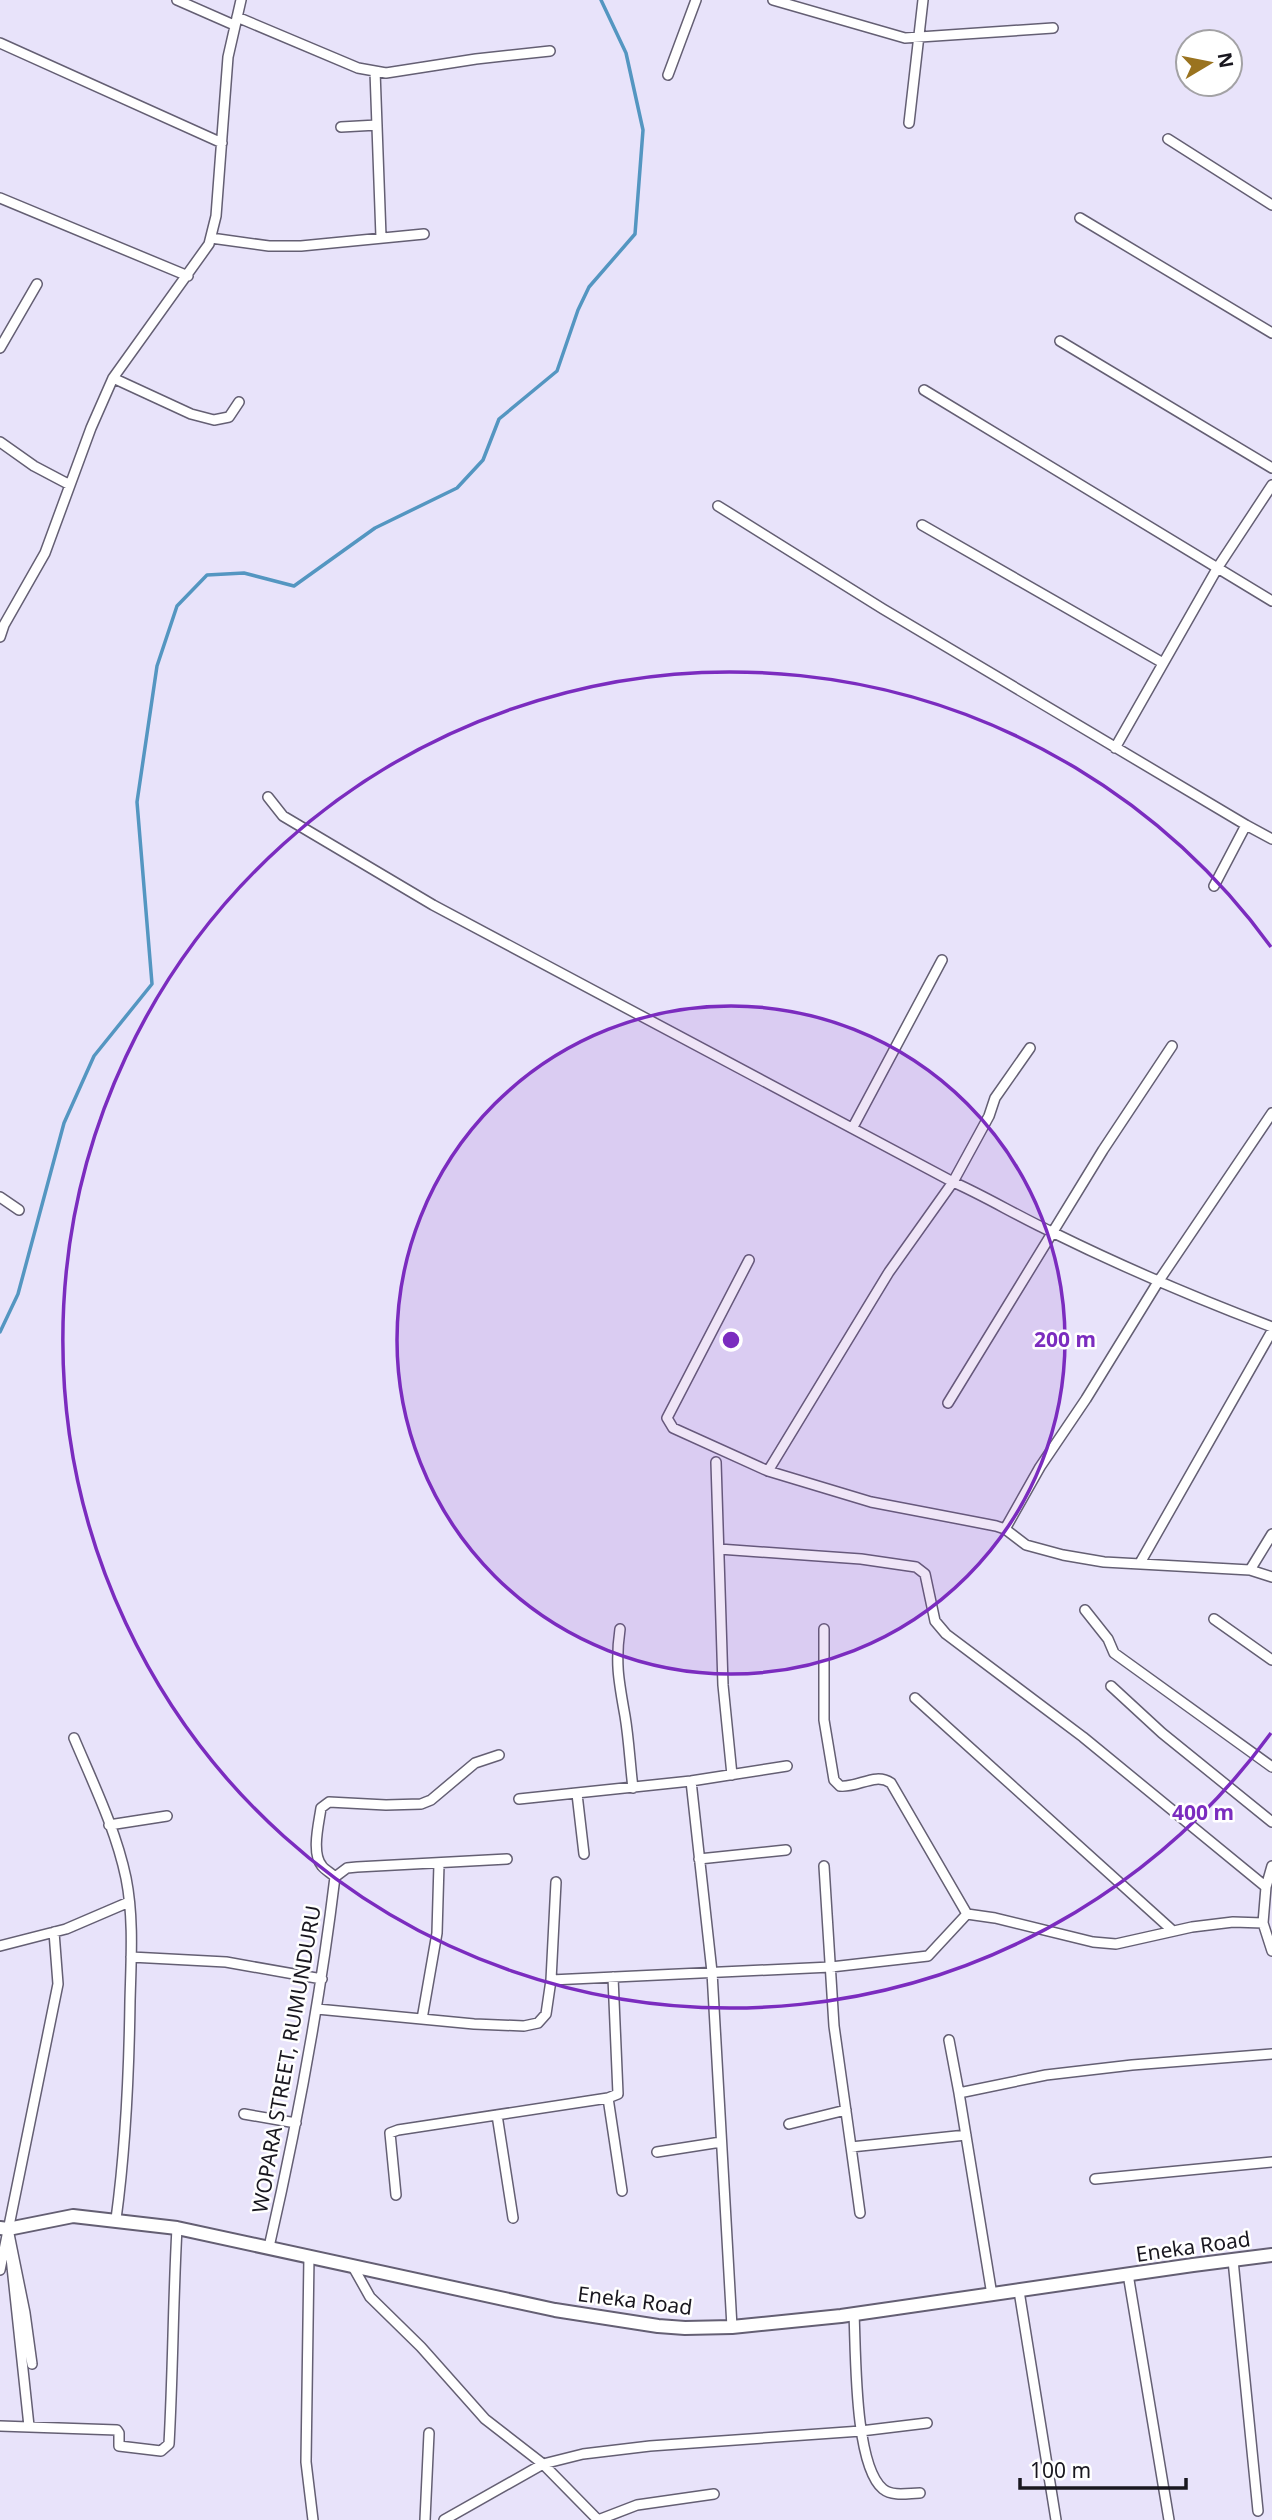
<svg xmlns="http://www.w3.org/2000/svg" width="1272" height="2520" font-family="'Noto Sans',sans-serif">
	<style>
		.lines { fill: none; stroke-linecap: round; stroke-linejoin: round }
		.stream { stroke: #5496c1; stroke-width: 3.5 }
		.minor-casing { stroke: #645f73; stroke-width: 12 }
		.secondary-casing { stroke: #645f73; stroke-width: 16 }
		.minor { stroke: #fff; stroke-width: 9 }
		.secondary { stroke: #fff; stroke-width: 12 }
		.ring { fill: none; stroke: #7b2cbf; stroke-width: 3.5 }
		.labels { text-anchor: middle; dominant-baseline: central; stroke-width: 5; stroke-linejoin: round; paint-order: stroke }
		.street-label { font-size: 21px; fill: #19171f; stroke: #fff }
		.centre { fill: #7b2cbf; stroke: #fff; stroke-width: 3.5 }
		.ring-label { font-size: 21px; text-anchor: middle; font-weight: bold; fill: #7b2cbf; stroke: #fff; stroke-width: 5; stroke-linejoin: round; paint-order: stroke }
	</style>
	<rect width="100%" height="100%" fill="#e8e3fa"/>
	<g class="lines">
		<!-- stream -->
		<path class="stream" d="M0,1332L18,1294L64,1123L94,1056L152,984L137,802L157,666L177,606L207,575L244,573L294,586L375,528L457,488L483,460L499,419L557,371L578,310L589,287L635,234L643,130L626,53L601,0"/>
		<defs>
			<path id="minor" d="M177,0L234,25
				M773,0L905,38L1053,28
				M237,17L358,68L386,73L476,59L550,51
				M0,43L222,143
				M375,71L381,237
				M668,75L696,0
				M909,123L923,0
				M341,127L377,125
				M1168,139L1272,205
				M0,198L188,276
				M1080,218L1272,333
				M211,238L269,246H301L424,234
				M1060,341L1272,468
				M0,348L37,284
				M113,378L191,414L214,420L229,417L239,402
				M924,390L1272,601
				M0,442L34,466L70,485
				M718,506L883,609L1246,825
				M922,525L1163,663
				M0,637L4,625L45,553L91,428L113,378L209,244L216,216L228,57L241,0
				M1115,748L1218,567L1272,485
				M268,797L283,816L433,905L953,1182C987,1197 1019,1217 1054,1233C1125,1268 1198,1299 1272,1327
				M1214,886L1246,825L1272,839
				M853,1127L942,960
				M0,1197L19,1210
				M749,1260L667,1418L673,1428L768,1471L871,1502L996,1526L1005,1529L1026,1545L1063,1555L1104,1562L1250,1570L1272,1577
				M948,1403L1103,1150L1172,1046
				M716,1462L723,1685L732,1775
				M768,1471L889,1272L953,1182L989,1116L995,1098L1030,1048
				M1005,1529L1040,1467L1086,1399L1158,1282L1272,1113
				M719,1549L861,1559L916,1567L925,1574L935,1621L946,1634L1083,1737L1266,1887
				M1140,1563L1272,1331
				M1250,1570L1272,1534
				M1085,1610L1108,1639L1114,1653L1272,1767
				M1214,1619L1272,1660
				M620,1629C615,1664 619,1682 625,1716C629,1740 630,1764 633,1788
				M824,1629V1720L834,1780L840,1786C858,1788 875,1772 891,1783L967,1914
				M1111,1686L1162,1733L1272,1822
				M915,1698L1173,1931
				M74,1738C93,1783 116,1830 126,1878C134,1918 131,1961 130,2001C129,2075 126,2146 116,2219
				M691,1781L712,1972L732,2327
				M577,1794L584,1854
				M519,1799L691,1781L787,1766
				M109,1825L167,1816
				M699,1859L786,1850
				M824,1866L834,2026L851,2147L966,2135
				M1272,1866L1266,1887L1263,1923L1272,1951
				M335,1877C331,1873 325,1870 322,1866C311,1853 319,1823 321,1808L329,1802L386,1805L421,1804L431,1800L475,1763L499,1755
				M335,1877L347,1868L357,1867L507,1859
				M967,1914L995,1918L1093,1942L1116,1944L1192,1927L1233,1922L1263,1923
				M0,1946L66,1929L129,1902
				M131,1957L226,1962L322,1979
				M551,1980L831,1967L928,1956L967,1914
				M317,2009L474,2024L524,2026L538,2023L546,2014L551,1980L556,1882
				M422,2019L437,1933L439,1864
				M949,2040L959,2093L992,2295
				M959,2093L1046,2075L1132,2065L1272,2054
				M608,2098L622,2191
				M244,2114L296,2123
				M497,2115L513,2218
				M789,2124L846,2110
				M851,2147L860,2213
				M657,2152L721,2142
				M1095,2179L1272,2162
				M396,2195L390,2133L398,2130L608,2098L618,2094L613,1977
				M8,2229L25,2313L32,2364L8,2229L29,2426
				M269,2247C297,2125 320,2001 335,1877
				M309,2256L306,2462L313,2520
				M1233,2260L1258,2511
				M352,2265L370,2297L421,2347L485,2419L543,2464L598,2520
				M0,2270L58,1984L54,1932
				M1128,2274L1169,2520
				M1019,2291L1056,2520
				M854,2314C856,2352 854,2465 883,2489C893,2497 909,2493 920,2493
				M0,2426L117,2430L119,2433V2446L161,2451L169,2444C173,2372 173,2300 177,2228
				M425,2520L429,2433
				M444,2520L543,2464L583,2454L650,2446L861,2431L927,2423
				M598,2520L637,2505L714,2494"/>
			<path id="secondary" d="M0,2228L8,2229L73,2216L177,2228L555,2310L658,2326L685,2328L732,2327L841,2316L1193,2265L1272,2255"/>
		</defs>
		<!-- minor casing -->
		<use href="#minor" class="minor-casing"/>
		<!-- secondary casing -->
		<use href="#secondary" class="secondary-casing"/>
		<!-- minor -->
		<use href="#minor" class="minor"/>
		<!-- secondary -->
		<use href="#secondary" class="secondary"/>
	</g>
	<!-- distance rings -->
	<circle cx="731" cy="1340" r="334" fill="#7b2cbf" fill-opacity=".12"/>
	<g class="ring">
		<circle cx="731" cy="1340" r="334"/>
		<path d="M1271 1733A668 668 0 1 1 1271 947"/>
	</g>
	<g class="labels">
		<!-- street labels -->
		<g class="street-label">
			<text transform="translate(286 2059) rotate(-80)">WOPARA STREET, RUMUNDURU</text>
			<text transform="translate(1193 2246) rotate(-8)">Eneka Road</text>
			<text transform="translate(635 2300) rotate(7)">Eneka Road</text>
		</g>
	</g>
	<circle cx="731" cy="1340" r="10" class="centre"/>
	<g class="ring-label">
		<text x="1065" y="1347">200 m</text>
		<text x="1203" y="1820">400 m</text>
	</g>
	<!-- north arrow -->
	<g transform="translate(1209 63) rotate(80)"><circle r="33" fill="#ffffff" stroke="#a3a2a5" stroke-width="2"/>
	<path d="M0-5L12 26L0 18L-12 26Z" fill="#9a731f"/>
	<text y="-10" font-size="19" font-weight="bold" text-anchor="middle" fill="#19171f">N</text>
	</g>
	<!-- scale -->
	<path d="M1020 2478v10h166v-10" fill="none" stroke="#19171f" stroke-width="3.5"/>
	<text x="1030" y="2478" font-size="21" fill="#19171f" stroke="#ffffff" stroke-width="5" paint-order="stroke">100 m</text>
</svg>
